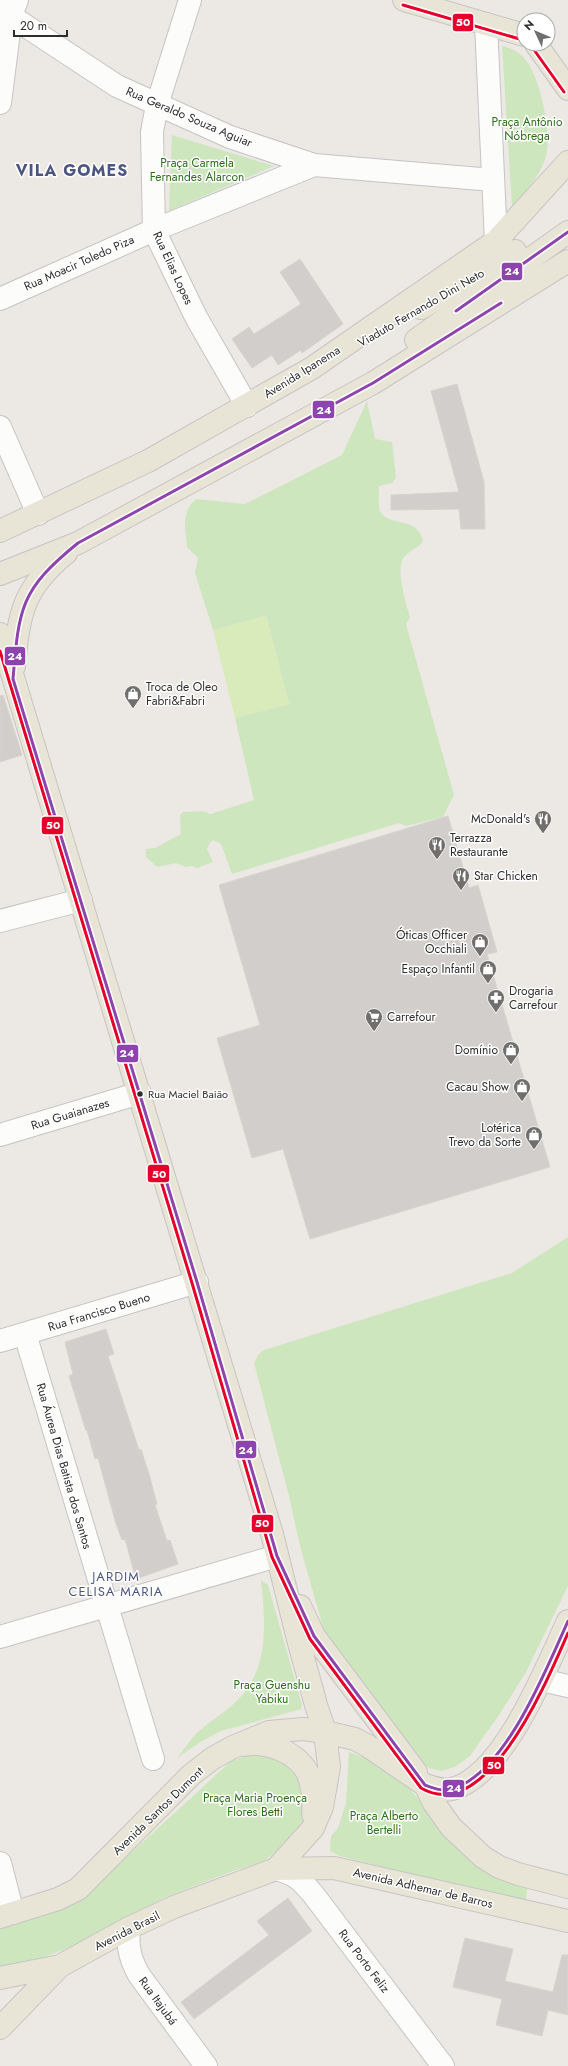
<svg xmlns="http://www.w3.org/2000/svg" width="568" height="2066" font-family="Jost,sans-serif">
	<style>
		.green { fill: #cee6be }
		.pitch { fill: #d9eabb }
		.building { fill: #d1cecb; stroke: #d7d4d0 }
		.lines { fill: none; stroke-linecap: round; stroke-linejoin: round }
		.minor-casing { stroke: #c5c4c5; stroke-width: 24 }
		.major-casing { stroke: #c6c5c4; stroke-width: 24 }
		.minor { stroke: #fcfcfb; stroke-width: 22 }
		.major { stroke: #e8e4d6; stroke-width: 22 }
		.bus-1-casing { stroke: #fff; stroke-width: 6 }
		.bus-2-casing { stroke: #fff; stroke-width: 6 }
		.bus-1 { stroke: #8e44ad; stroke-width: 3 }
		.bus-2 { stroke: #e4002b; stroke-width: 3 }
		.bus-dot { fill: #2e2e2e; stroke: #fff; stroke-width: 1.5 }
		.labels { text-anchor: middle; dominant-baseline: central; stroke-width: 3; stroke-linejoin: round; paint-order: stroke }
		.bus-label { font-size: 11px; fill: #2e2e2e; stroke: #fff; text-anchor: start }
		.street-label { font-size: 12px; fill: #2e2e2e; stroke: #fff }
		.park-label { font-size: 12px; fill: #2c6e1b; stroke: #fff }
		.poi-label { font-size: 12px; fill: #2e2e2e; stroke: #fff; text-anchor: end }
		.neighbourhood-label { font-size: 13px; letter-spacing: 1px; fill: #4d5680; stroke: #fff }
		.district-label { font-size: 16px; font-weight: bold; letter-spacing: 1px; fill: #4d5680; stroke: #fff }
		.line-badge { stroke: #fff; stroke-width: 1.5 }
		.badge-label { font-size: 11px; text-anchor: middle; font-weight: bold; fill: #fff }
	</style>
	<rect width="100%" height="100%" fill="#ece8e4"/>
	<!-- green -->
	<path class="green" d="M502,46C511,48 519,52 525,59C541,78 553,136 545,159C539,178 525,192 512,207Z
		M172,135L274,166L169,211Z
		M367,401L375,439L392,442L396,478L392,483L379,486C379,493 378,504 380,511C388,528 418,515 423,541C419,548 410,550 404,557C395,568 406,603 410,617L406,624L454,795L443,817L406,826L399,823L232,874L221,844L213,840L210,842L207,849L213,862L197,868L192,866L186,867L176,863L157,867L146,857V849L155,848L181,834L180,815L183,812L202,811L211,814L254,800L235,718L289,704L266,616L213,630L195,573L198,558L187,547C186,527 180,513 196,499L245,504L342,455Z
		M568,1237V1586L526,1672L499,1715L470,1756L455,1767L441,1771L429,1768L415,1756L360,1686L324,1631L300,1546L289,1496L254,1363L258,1355L264,1350L512,1273Z
		M261,1580L268,1585L302,1705L301,1709L221,1731L202,1741L177,1758C183,1751 189,1741 196,1734C211,1719 231,1710 245,1692C269,1661 265,1616 261,1580Z
		M349,1752C380,1762 409,1782 426,1810L528,1883L525,1904L340,1856L330,1851L331,1836L338,1828L346,1803Z
		M263,1754L279,1756L304,1778L307,1823L284,1845L263,1862L233,1871L166,1897L124,1919L91,1940L24,1964L0,1969V1928L25,1920L120,1863L230,1762L242,1757Z"/>
	<!-- pitch -->
	<path class="pitch" d="M266,616L289,704L235,718L213,630Z"/>
	<!-- building -->
	<path class="building" d="M300,259L343,324L302,353L301,350L278,365L272,355L252,368L232,339L249,327L254,334L301,304L280,272Z
		M457,384L484,482L485,529H461L459,509L391,510V495L459,492L431,391Z
		M3,695L22,755L0,762V696Z
		M448,816L469,888L478,885L497,952L487,954L550,1167L310,1239L283,1149L252,1158L217,1038L260,1025L219,885Z
		M106,1329L114,1354L108,1356L139,1450L141,1449L149,1474L157,1504L155,1505L167,1541L170,1540L178,1564L136,1579L125,1539L122,1540L116,1524L98,1458L95,1459L87,1430L86,1431L69,1376L73,1374L65,1342Z
		M288,1898L312,1931L194,2019L181,2002L269,1935L257,1921Z
		M465,1938L513,1949L505,1981L553,1992L562,1955H568V2015L548,2010L542,2036L496,2025L502,1999L453,1987Z"/>
	<g class="lines">
		<defs>
			<path id="minor" d="M190,0L157,105L152,132L154,230L196,317L247,406
				M0,9L117,86L230,137L314,165L493,180
				M486,24L496,241
				M0,103L11,16L17,0
				M0,299L154,230L314,165
				M0,427L38,514
				M0,921L81,900
				M0,1135L140,1093
				M25,1334L153,1759
				M0,1341L197,1282
				M0,1637L277,1556
				M541,1680L568,1686
				M0,1863L13,1913
				M276,1869C295,1874 300,1879 313,1894L443,2066
				M129,1928C127,1946 130,1959 139,1975L206,2066"/>
			<path id="major" d="M404,0L524,35
				M536,44L568,89
				M421,308L515,251
				M416,340L568,232
				M0,531L148,461L312,368L496,241L568,162
				M0,574L78,543L373,383L568,261
				M0,634L272,1534L298,1639L316,1705L325,1732L329,1767L322,1807L313,1828L276,1869
				M14,666C19,613 23,588 66,553
				M300,1606L314,1636L416,1772
				M244,1745C267,1741 298,1752 308,1774C313,1787 314,1801 313,1814
				M425,1785C434,1788 442,1791 452,1789C504,1776 547,1666 568,1621
				M0,1917L58,1899L78,1889L191,1775L213,1758L233,1747L269,1732L303,1729L325,1732L355,1739L368,1746L425,1785L434,1803L451,1827L483,1857L499,1867L518,1874L568,1887
				M0,1978L60,1966
				M0,2028L60,1966L129,1928L174,1907L276,1869L334,1868L568,1921"/>
		</defs>
		<!-- minor casing -->
		<use href="#minor" class="minor-casing"/>
		<!-- major casing -->
		<use href="#major" class="major-casing"/>
		<!-- minor -->
		<use href="#minor" class="minor"/>
		<!-- major -->
		<use href="#major" class="major"/>
		<defs>
			<path id="bus-1" d="M501,303L373,383L78,543C20,590 19,608 13,679L197,1282L277,1556L314,1636L425,1785C433,1788 443,1792 452,1789C506,1773 546,1669 568,1621
				M456,311L568,232"/>
			<path id="bus-2" d="M403,5L523,40
				M532,47L564,92
				M0,651L192,1283L272,1557L310,1639L421,1788C488,1827 549,1676 568,1633"/>
		</defs>
		<!-- bus-1 casing -->
		<use href="#bus-1" class="bus-1-casing"/>
		<!-- bus-2 casing -->
		<use href="#bus-2" class="bus-2-casing"/>
		<!-- bus-1 -->
		<use href="#bus-1" class="bus-1"/>
		<!-- bus-2 -->
		<use href="#bus-2" class="bus-2"/>
	</g>
	<!-- icons -->
	<defs>
		<symbol id="shop-pin" viewBox="-11 -11 22 30"><path d="M0 17L-7.5 6A9.5 9.5 0 1 1 7.5 6Z" fill="#706f6e" stroke="#fff"/><path d="M-5-2.5h2.3a2.7 3.5 0 0 1 5.4 0H5L5.5 6h-11ZM-1.5-2.5h3a1.5 2.3 0 0 0-3 0Z" fill="#fff"/></symbol>
		<symbol id="restaurant-pin" viewBox="-11 -11 22 30"><path d="M0 17L-7.5 6A9.5 9.5 0 1 1 7.5 6Z" fill="#706f6e" stroke="#fff"/><path d="M-5-6h1v4h1v-4h1v4h1v-4h1v5L-1.5 .5V6h-2V.5L-5-1ZM5-6V6H3V1.5H1.5Q1.5-4 5-6Z" fill="#fff"/></symbol>
		<symbol id="pharmacy-pin" viewBox="-11 -11 22 30"><path d="M0 17L-7.5 6A9.5 9.5 0 1 1 7.5 6Z" fill="#706f6e" stroke="#fff"/><path d="M-2-6h4v4h4v4h-4v4h-4v-4h-4v-4h4Z" fill="#fff"/></symbol>
		<symbol id="supermarket-pin" viewBox="-11 -11 22 30"><path d="M0 17L-7.5 6A9.5 9.5 0 1 1 7.5 6Z" fill="#706f6e" stroke="#fff"/><path d="M-6-5.5h2.5l.6 2H6L4.5 2H-2.5L-4.4-4H-6ZM-1.5 3.2a1.3 1.3 0 1 0 .1 0ZM3 3.2a1.3 1.3 0 1 0 .1 0Z" fill="#fff"/></symbol>
	</defs>
	<g fill-rule="evenodd">
		<use href="#shop-pin" x="123" y="684" width="20" height="27"/>
		<use href="#restaurant-pin" x="533" y="809" width="20" height="27"/>
		<use href="#restaurant-pin" x="427" y="835" width="20" height="27"/>
		<use href="#restaurant-pin" x="451" y="866" width="20" height="27"/>
		<use href="#shop-pin" x="470" y="932" width="20" height="27"/>
		<use href="#shop-pin" x="478" y="959" width="20" height="27"/>
		<use href="#pharmacy-pin" x="486" y="988" width="20" height="27"/>
		<use href="#supermarket-pin" x="364" y="1007" width="20" height="27"/>
		<use href="#shop-pin" x="501" y="1040" width="20" height="27"/>
		<use href="#shop-pin" x="512" y="1077" width="20" height="27"/>
		<use href="#shop-pin" x="524" y="1125" width="20" height="27"/>
	</g>
	<!-- markers -->
	<circle class="bus-dot" cx="140" cy="1094" r="3.5"/>
	<g class="labels">
		<!-- bus labels -->
		<g class="bus-label">
			<text x="148" y="1094">Rua Maciel Baião</text>
		</g>
		<!-- street labels -->
		<g class="street-label">
			<text transform="translate(189 117) rotate(23)">Rua Geraldo Souza Aguiar</text>
			<text transform="translate(79 263) rotate(-24)">Rua Moacir Toledo Piza</text>
			<text transform="translate(173 268) rotate(65)">Rua Elias Lopes</text>
			<text transform="translate(421 308) rotate(-30)">Viaduto Fernando Dini Neto</text>
			<text transform="translate(302 372) rotate(-32)">Avenida Ipanema</text>
			<text transform="translate(70 1114) rotate(-17)">Rua Guaianazes</text>
			<text transform="translate(99 1312) rotate(-17)">Rua Francisco Bueno</text>
			<text transform="translate(64 1466) rotate(74)">Rua Áurea Dias Batista dos Santos</text>
			<text transform="translate(158 1811) rotate(-44)">Avenida Santos Dumont</text>
			<text transform="translate(423 1888) rotate(13)">Avenida Adhemar de Barros</text>
			<text transform="translate(127 1931) rotate(-27)">Avenida Brasil</text>
			<text transform="translate(364 1961) rotate(53)">Rua Porto Feliz</text>
			<text transform="translate(158 2001) rotate(54)">Rua Itajubá</text>
		</g>
		<!-- park labels -->
		<g class="park-label">
			<text x="527" y="122">Praça Antônio<tspan x="527" dy="14">Nóbrega</tspan></text>
			<text x="197" y="163">Praça Carmela<tspan x="197" dy="14">Fernandes Alarcon</tspan></text>
			<text x="272" y="1685">Praça Guenshu<tspan x="272" dy="14">Yabiku</tspan></text>
			<text x="255" y="1798">Praça Maria Proença<tspan x="255" dy="14">Flores Betti</tspan></text>
			<text x="384" y="1816">Praça Alberto<tspan x="384" dy="14">Bertelli</tspan></text>
		</g>
		<!-- poi labels -->
		<g class="poi-label">
			<text x="146" y="687" text-anchor="start">Troca de Oleo<tspan x="146" dy="14">Fabri&amp;Fabri</tspan></text>
			<text x="530" y="819">McDonald's</text>
			<text x="450" y="838" text-anchor="start">Terrazza<tspan x="450" dy="14">Restaurante</tspan></text>
			<text x="474" y="876" text-anchor="start">Star Chicken</text>
			<text x="467" y="935">Óticas Officer<tspan x="467" dy="14">Occhiali</tspan></text>
			<text x="475" y="969">Espaço Infantil</text>
			<text x="509" y="991" text-anchor="start">Drogaria<tspan x="509" dy="14">Carrefour</tspan></text>
			<text x="387" y="1017" text-anchor="start">Carrefour</text>
			<text x="498" y="1050">Domínio</text>
			<text x="509" y="1087">Cacau Show</text>
			<text x="521" y="1128">Lotérica<tspan x="521" dy="14">Trevo da Sorte</tspan></text>
		</g>
		<!-- neighbourhood labels -->
		<g class="neighbourhood-label">
			<text x="116" y="1576">JARDIM<tspan x="116" dy="15">CELISA MARIA</tspan></text>
		</g>
		<!-- district labels -->
		<g class="district-label">
			<text x="72" y="170">VILA GOMES</text>
		</g>
	</g>
	<g class="line-badge">
		<rect x="452" y="13" width="22" height="19" rx="4" fill="#e4002b"/>
		<rect x="501" y="262" width="22" height="19" rx="4" fill="#8e44ad"/>
		<rect x="312" y="400" width="23" height="19" rx="4" fill="#8e44ad"/>
		<rect x="4" y="646" width="22" height="20" rx="4" fill="#8e44ad"/>
		<rect x="41" y="816" width="23" height="19" rx="4" fill="#e4002b"/>
		<rect x="116" y="1044" width="23" height="19" rx="4" fill="#8e44ad"/>
		<rect x="147" y="1164" width="23" height="19" rx="4" fill="#e4002b"/>
		<rect x="235" y="1440" width="22" height="19" rx="4" fill="#8e44ad"/>
		<rect x="251" y="1514" width="23" height="19" rx="4" fill="#e4002b"/>
		<rect x="482" y="1756" width="23" height="19" rx="4" fill="#e4002b"/>
		<rect x="442" y="1779" width="23" height="19" rx="4" fill="#8e44ad"/>
	</g>
	<g class="badge-label">
		<text x="463" y="26">50</text>
		<text x="512" y="275">24</text>
		<text x="324" y="414">24</text>
		<text x="15" y="660">24</text>
		<text x="53" y="829">50</text>
		<text x="127" y="1057">24</text>
		<text x="159" y="1178">50</text>
		<text x="246" y="1454">24</text>
		<text x="262" y="1527">50</text>
		<text x="494" y="1769">50</text>
		<text x="454" y="1792">24</text>
	</g>
	<!-- north arrow -->
	<g transform="translate(536 32) rotate(314)"><circle r="19" fill="#ffffff" stroke="#ababab"/>
	<path d="M0-3L7 15L0 10L-7 15Z" fill="#706f6e"/>
	<text y="-6" font-size="11" font-weight="bold" text-anchor="middle" fill="#2e2e2e">N</text>
	</g>
	<!-- scale -->
	<path d="M14 30v6h53v-6" fill="none" stroke="#2e2e2e" stroke-width="2"/>
	<text x="20" y="30" font-size="12" fill="#2e2e2e" stroke="#ffffff" stroke-width="3" paint-order="stroke">20 m</text>
</svg>
